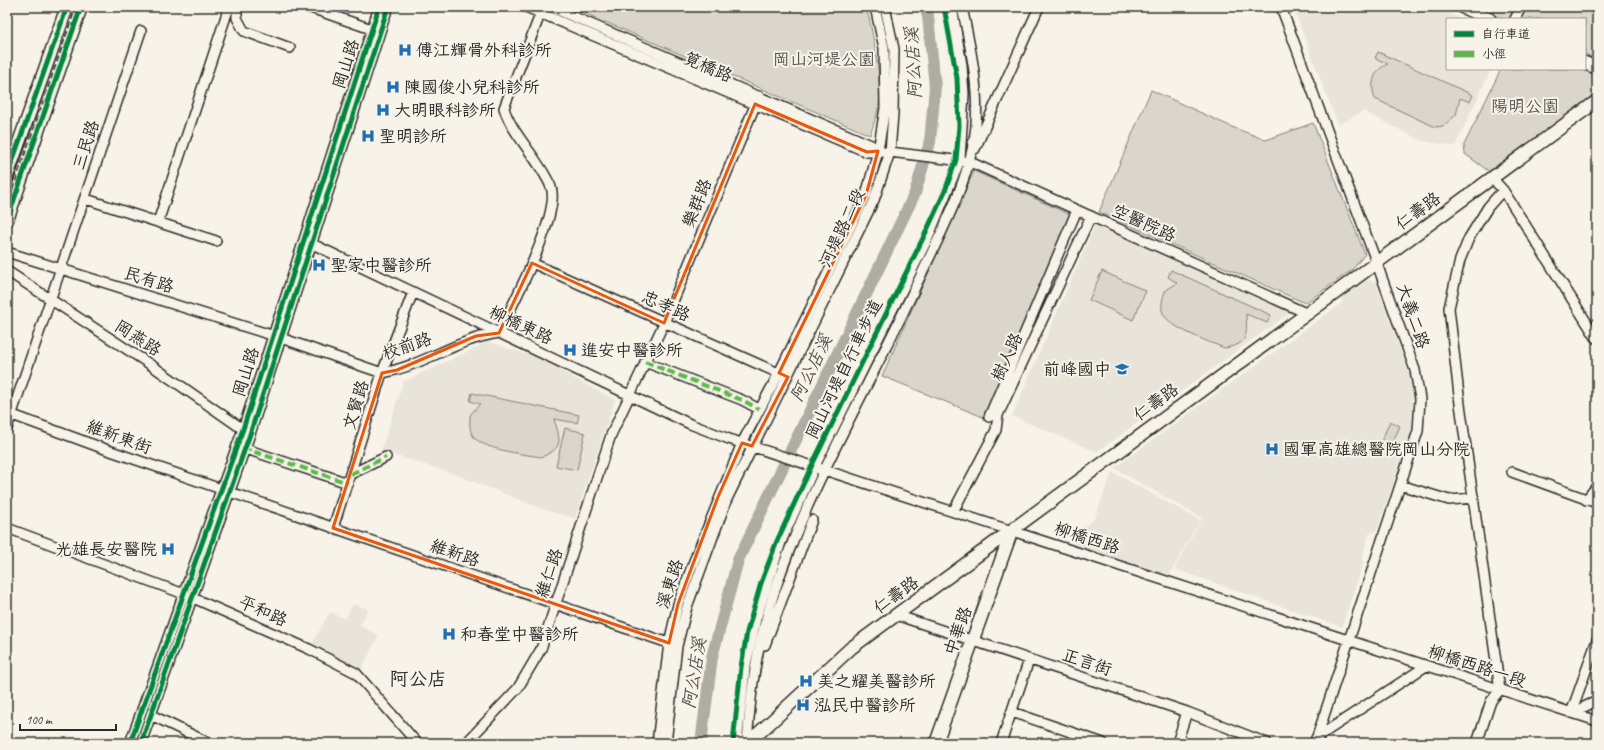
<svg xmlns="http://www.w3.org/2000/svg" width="1604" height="750" font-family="Caveat,'LXGW WenKai TC',sans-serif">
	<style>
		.built { fill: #e8e4da }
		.green { fill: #dad6cc; stroke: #82807c }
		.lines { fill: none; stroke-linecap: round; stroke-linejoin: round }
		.river { stroke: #afaca4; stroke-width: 12 }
		.minor-casing { stroke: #2b2b2b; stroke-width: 12 }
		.major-casing { stroke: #2b2b2b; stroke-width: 15 }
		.minor { stroke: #f7f3e8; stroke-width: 9 }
		.major { stroke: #f7f3e8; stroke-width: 12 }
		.rail { stroke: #2b2b2b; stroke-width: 2; stroke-dasharray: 6 3; stroke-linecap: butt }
		.quiet { stroke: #58b947; stroke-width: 4; stroke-dasharray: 8 4; stroke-linecap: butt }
		.cycleway-casing { stroke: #f7f3e8; stroke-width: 8 }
		.cycleway { stroke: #00873e; stroke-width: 5 }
		.marked { fill: none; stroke: #e8590c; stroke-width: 3; stroke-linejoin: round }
		.labels { text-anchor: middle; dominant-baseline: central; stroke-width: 4; stroke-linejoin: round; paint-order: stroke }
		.poi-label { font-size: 17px; fill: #2b2b2b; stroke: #f7f3e8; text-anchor: start }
		.park-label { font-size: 17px; fill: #575653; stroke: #f7f3e8 }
		.street-label { font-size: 17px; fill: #2b2b2b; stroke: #f7f3e8 }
		.water-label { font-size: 18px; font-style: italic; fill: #53524f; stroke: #f7f3e8 }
		.quarter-label { font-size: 19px; fill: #2b2b2b; stroke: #f7f3e8 }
	</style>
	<rect width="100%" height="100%" fill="#f7f3e8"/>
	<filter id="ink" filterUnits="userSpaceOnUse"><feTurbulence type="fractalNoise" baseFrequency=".025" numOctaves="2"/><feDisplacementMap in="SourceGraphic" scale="8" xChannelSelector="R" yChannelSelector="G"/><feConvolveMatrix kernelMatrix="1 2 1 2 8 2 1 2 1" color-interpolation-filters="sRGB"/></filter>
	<g filter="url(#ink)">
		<!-- built -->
		<path class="built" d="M1293,7H1435L1461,19H1447V69H1491L1455,146L1422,141L1363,111L1338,125Z
			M1095,225L1291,312L1097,452L1012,416Z
			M1364,279L1376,282L1413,385L1412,430L1377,530L1369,534L1362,558L1363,563L1342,627L1174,569L1202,518L1114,468L1343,302L1340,297Z
			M488,342L533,356L615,400L575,518L548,511L454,474L381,451L403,382Z
			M1112,472L1200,520L1166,581L1073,550L1083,528L1095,518Z
			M353,604L368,609L360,626L379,635L358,676L309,649L330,612L345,619Z"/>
		<!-- green -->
		<path class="green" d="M570,7H866C872,26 883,86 879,105C877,115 873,126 870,135Z
			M1476,7H1597V59L1585,54V19H1503Z
			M1378,52L1473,95L1470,102L1460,98L1456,115L1443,126L1435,127L1375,99C1370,84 1373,70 1388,64L1375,58Z
			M1501,69H1584L1597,75V94L1548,135L1494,175L1465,154L1464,145Z
			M1151,90L1232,127L1266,140L1313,123L1365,254L1352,270L1305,303L1099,212Z
			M974,171L1071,215L983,417L882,376Z
			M1171,270L1271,315L1267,323L1246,314C1247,334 1249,345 1224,348C1208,341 1170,329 1163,313C1160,306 1163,298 1165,291L1177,283L1168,277Z
			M1102,271L1146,291L1133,320L1089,300Z
			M472,393L579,415L577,423L554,419C560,439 565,448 541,457C524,454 479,450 472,434C469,428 470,422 470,415L480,404L470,401Z
			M1390,421L1400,426L1390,448L1380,444Z
			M565,428L585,433L577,470L556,466Z"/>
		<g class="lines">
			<!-- river -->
			<path class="river" d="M701,743L712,657L738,560L915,193L930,142L935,87L928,16L925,7"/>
			<defs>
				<path id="minor" d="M237,7V18L244,31L290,48
					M308,7L377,31
					M526,7L867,152H890L970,162L1306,313
					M551,7L871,145L878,151
					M1281,7L1376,261L1415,370L1420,399L1418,431L1315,743
					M1515,19L1521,7
					M975,149L1039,7
					M1492,178L1503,190L1526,226L1597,339
					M86,199L216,241
					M158,222L229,7
					M304,240L690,424L729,439L1597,721
					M7,252L281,338L382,373C423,366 457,339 499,333C512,305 561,214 551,187C540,160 511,133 504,108L543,7
					M532,263L785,376
					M7,271L151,365L247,432
					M645,362L742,400L759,409
					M7,413L105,449L674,645
					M989,417L1077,210
					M7,428L141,31
					M240,447L348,483
					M1512,472L1597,503
					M351,474L386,457
					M1400,485L1449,500L1474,498
					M1586,500L1597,486
					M954,510L996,430L998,415L1091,216
					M7,528L184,594L309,649L356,673L417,743
					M333,528L382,373L413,292
					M896,615L1187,712L1267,743
					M765,645L812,520
					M1012,712L1103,743
					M1571,713L1597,640
					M1571,713L1597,701
					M151,715L209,743
					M1316,738L1426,666
					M7,742L9,743
					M130,743L243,429L379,7
					M141,743L250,434L388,7
					M466,743L518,688L541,649L611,435L664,323L759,96
					M657,743L669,643L678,604L692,566L742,443L779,373L866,195L878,151L885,108L884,48L875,7
					M666,743L677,646L687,607L727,499L874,200L890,152L893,114L894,49L885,7
					M737,743L745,669L756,619L781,542L815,466L928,238L960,160L964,94L962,65L952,7
					M747,743C750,703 754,662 765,623C797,506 862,401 913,292C936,242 972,179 976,124C979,84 970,46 962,7
					M1001,743L1029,660
					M1177,743L1187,712
					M1477,743L1491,701L1500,690L1460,404L1449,308L1460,260L1469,238L1488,207L1503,190"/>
				<path id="major" d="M1462,7L1489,19
					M1585,63L1597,68
					M7,176L67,7
					M7,220L81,7
					M745,743L760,732L851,648L1597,101
					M936,743L1012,530"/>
			</defs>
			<!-- minor casing -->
			<use href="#minor" class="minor-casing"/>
			<!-- major casing -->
			<use href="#major" class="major-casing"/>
			<!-- minor -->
			<use href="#minor" class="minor"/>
			<!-- major -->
			<use href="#major" class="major"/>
			<!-- rail -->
			<path class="rail" d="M7,207L76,7"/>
			<!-- quiet -->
			<path class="quiet" d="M645,362L742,400L759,409
				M243,448L348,483
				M351,474L386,457"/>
			<defs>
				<path id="cycleway" d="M7,176L67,7
					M7,220L81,7
					M130,743L243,429L379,7
					M141,743L250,434L388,7
					M733,743L741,667L747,632L761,583L777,541L812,465L926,232L945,191L956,160L959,126L957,78L944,7"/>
			</defs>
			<!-- cycleway casing -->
			<use href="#cycleway" class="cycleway-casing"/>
			<!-- cycleway -->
			<use href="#cycleway" class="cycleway"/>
		</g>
	</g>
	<!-- marked area -->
	<path class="marked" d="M755,104L867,152L878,151L866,195L779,373L788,377L752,446L742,443L718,497L678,604L669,643L333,528L382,373L397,370L476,336L499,333L532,263L664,323Z"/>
	<!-- icons -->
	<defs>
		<symbol id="hospital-bare" viewBox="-9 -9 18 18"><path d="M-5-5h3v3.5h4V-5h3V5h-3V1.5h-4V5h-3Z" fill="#1f6fb2" stroke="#f7f3e8" stroke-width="2.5" paint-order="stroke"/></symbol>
		<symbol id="school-bare" viewBox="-9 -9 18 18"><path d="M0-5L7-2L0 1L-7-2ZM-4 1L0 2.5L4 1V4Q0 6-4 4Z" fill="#1f6fb2" stroke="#f7f3e8" stroke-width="2.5" paint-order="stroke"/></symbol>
	</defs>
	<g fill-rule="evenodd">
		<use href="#hospital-bare" x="395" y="40" width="20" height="20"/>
		<use href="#hospital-bare" x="383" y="77" width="20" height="20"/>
		<use href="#hospital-bare" x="373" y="100" width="20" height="20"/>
		<use href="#hospital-bare" x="358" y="126" width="20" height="20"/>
		<use href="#hospital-bare" x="309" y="255" width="20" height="20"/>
		<use href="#hospital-bare" x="560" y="340" width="20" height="20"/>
		<use href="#school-bare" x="1112" y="359" width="20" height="20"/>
		<use href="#hospital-bare" x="1262" y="439" width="20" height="20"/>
		<use href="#hospital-bare" x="158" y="539" width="20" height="20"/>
		<use href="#hospital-bare" x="439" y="624" width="20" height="20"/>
		<use href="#hospital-bare" x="796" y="671" width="20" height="20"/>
		<use href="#hospital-bare" x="793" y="695" width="20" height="20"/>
	</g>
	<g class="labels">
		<!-- poi labels -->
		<g class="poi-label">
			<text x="416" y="50">傅江輝骨外科診所</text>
			<text x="404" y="87">陳國俊小兒科診所</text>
			<text x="394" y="110">大明眼科診所</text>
			<text x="379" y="136">聖明診所</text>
			<text x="330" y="265">聖家中醫診所</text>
			<text x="581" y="350">進安中醫診所</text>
			<text x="1111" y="369" text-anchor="end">前峰國中</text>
			<text x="1283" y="449">國軍高雄總醫院岡山分院</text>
			<text x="157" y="549" text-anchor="end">光雄長安醫院</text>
			<text x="460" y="634">和春堂中醫診所</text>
			<text x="817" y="681">美之耀美醫診所</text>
			<text x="814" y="705">泓民中醫診所</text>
		</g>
		<!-- park labels -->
		<g class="park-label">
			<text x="824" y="59">岡山河堤公園</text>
			<text x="1525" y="106">陽明公園</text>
		</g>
		<!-- street labels -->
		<g class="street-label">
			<text transform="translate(346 64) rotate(-72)">岡山路</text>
			<text transform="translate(708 67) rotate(23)">筧橋路</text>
			<text transform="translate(86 145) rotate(-72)">三民路</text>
			<text transform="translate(697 203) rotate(-68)">樂群路</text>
			<text transform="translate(1418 211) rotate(-36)">仁壽路</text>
			<text transform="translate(1144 223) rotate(24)">空醫院路</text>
			<text transform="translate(842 228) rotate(-65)">河堤路二段</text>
			<text transform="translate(149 280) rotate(17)">民有路</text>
			<text transform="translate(666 306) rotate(24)">忠孝路</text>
			<text transform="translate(1413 316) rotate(71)">大義二路</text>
			<text transform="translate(521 325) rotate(25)">柳橋東路</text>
			<text transform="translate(138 338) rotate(33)">岡燕路</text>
			<text transform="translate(407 346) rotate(-19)">校前路</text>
			<text transform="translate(1007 357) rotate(-65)">樹人路</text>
			<text transform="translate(844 369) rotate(-64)">岡山河堤自行車步道</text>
			<text transform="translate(246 372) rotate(-72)">岡山路</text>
			<text transform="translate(1156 402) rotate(-36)">仁壽路</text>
			<text transform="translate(356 405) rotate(-73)">文賢路</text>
			<text transform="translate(119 437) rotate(20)">維新東街</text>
			<text transform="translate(1087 538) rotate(18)">柳橋西路</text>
			<text transform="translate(455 553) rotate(19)">維新路</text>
			<text transform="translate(549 573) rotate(-71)">維仁路</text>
			<text transform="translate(670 584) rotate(-72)">溪東路</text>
			<text transform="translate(896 595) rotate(-36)">仁壽路</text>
			<text transform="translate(263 611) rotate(24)">平和路</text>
			<text transform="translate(958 631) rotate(-70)">中華路</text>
			<text transform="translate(1087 662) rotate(19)">正言街</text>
			<text transform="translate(1477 666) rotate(18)">柳橋西路一段</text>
		</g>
		<!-- water labels -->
		<g class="water-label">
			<text transform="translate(913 63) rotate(-93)">阿公店溪</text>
			<text transform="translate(811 368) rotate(-64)">阿公店溪</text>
			<text transform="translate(694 673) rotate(-81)">阿公店溪</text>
		</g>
		<!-- quarter labels -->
		<g class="quarter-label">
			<text x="418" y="679">阿公店</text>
		</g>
	</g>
	<!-- margin -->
	<rect width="1604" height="750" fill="none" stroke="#f7f3e8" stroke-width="24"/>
	<rect x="12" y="12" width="1580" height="726" fill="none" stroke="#2b2b2b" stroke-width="1.5" filter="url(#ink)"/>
	<!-- legend -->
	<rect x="1446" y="18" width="140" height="52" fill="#f7f3e8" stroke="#a5a39c"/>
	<rect x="1454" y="31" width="20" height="6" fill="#00873e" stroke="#a5a39c"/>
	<text x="1482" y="38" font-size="12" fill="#2b2b2b">自行車道</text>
	<rect x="1454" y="51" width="20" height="6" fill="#58b947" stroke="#a5a39c"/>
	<text x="1482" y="58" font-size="12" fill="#2b2b2b">小徑</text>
	<!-- scale -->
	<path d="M20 724v6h96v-6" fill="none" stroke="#2b2b2b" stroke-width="2"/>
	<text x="26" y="724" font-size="12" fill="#2b2b2b" stroke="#f7f3e8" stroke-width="3" paint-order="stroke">100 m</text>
</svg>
